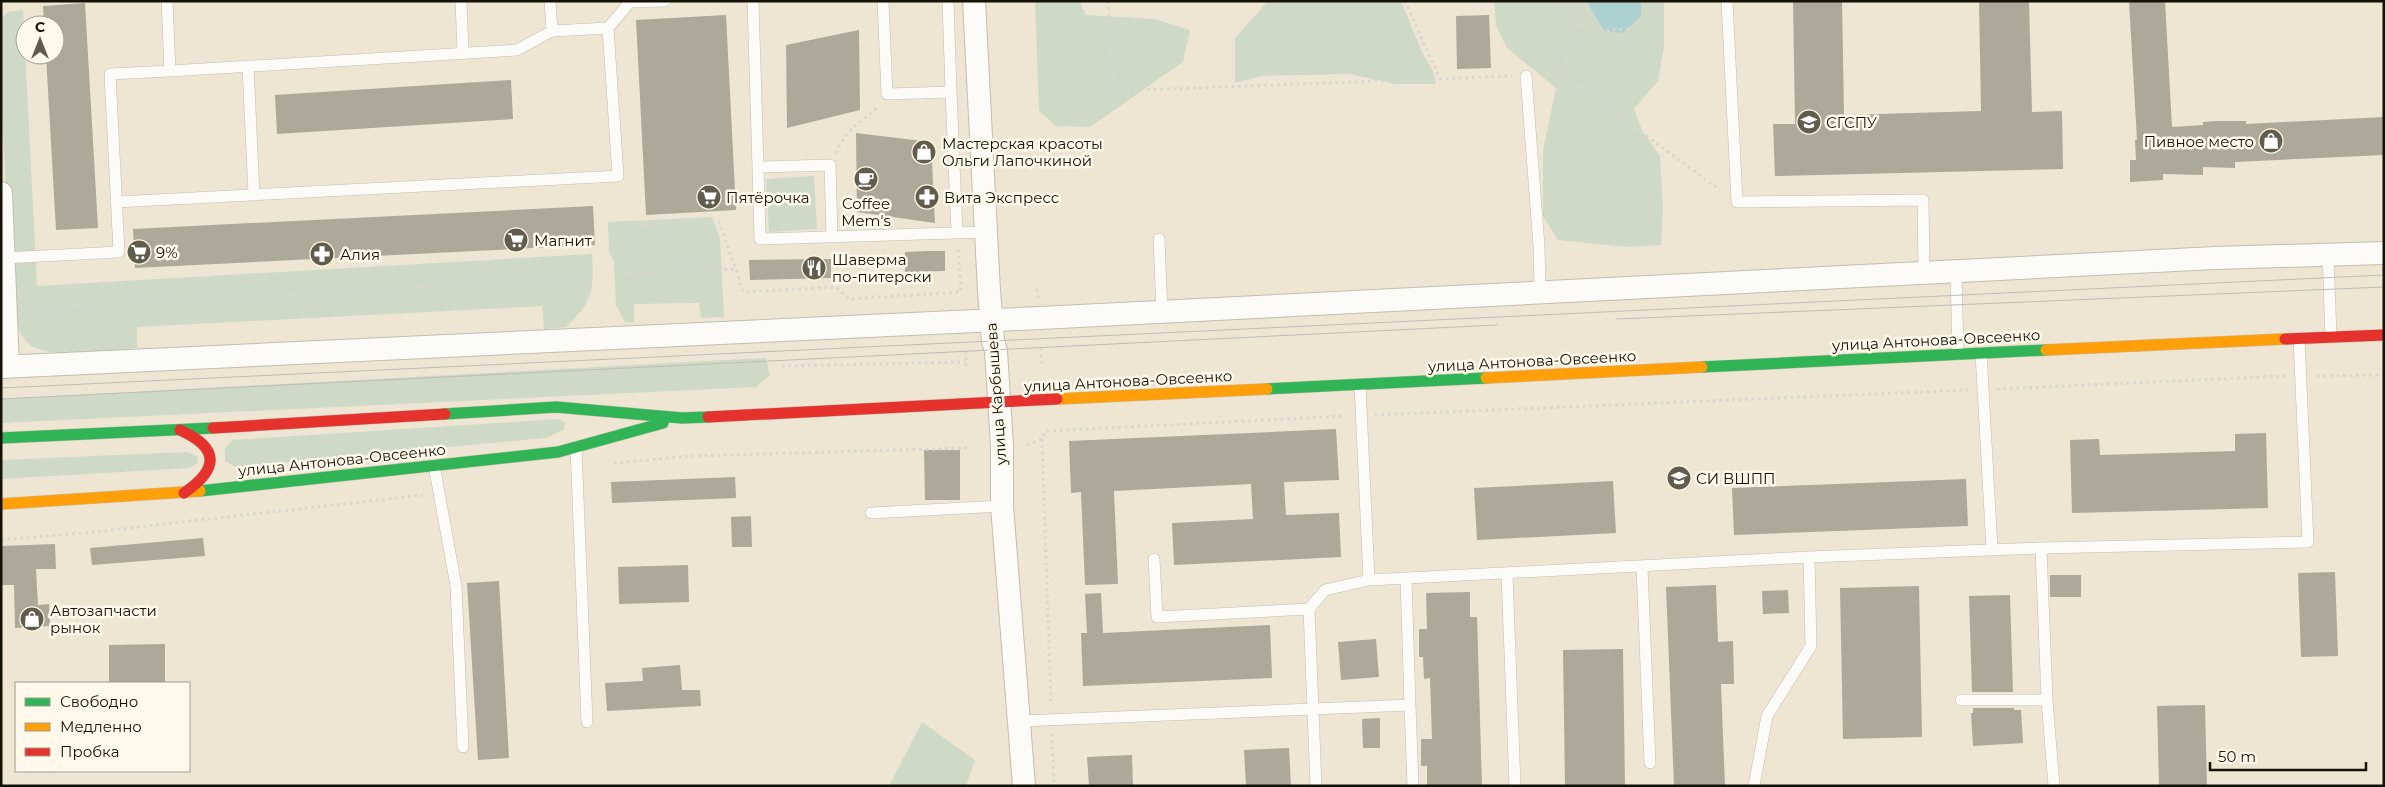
<svg xmlns="http://www.w3.org/2000/svg" width="2385" height="787" font-family="Montserrat,sans-serif">
	<style>
		.green { fill: #cedac6 }
		.water { fill: #add0d0 }
		.building { fill: #aea899 }
		.lines { fill: none; stroke-linecap: round; stroke-linejoin: round }
		.lane-casing { stroke: #c4bdae; stroke-width: 12 }
		.street-casing { stroke: #c4bdae; stroke-width: 24 }
		.fast-casing { stroke: #c4bdae; stroke-width: 12 }
		.slow-casing { stroke: #c4bdae; stroke-width: 12 }
		.jam-casing { stroke: #c4bdae; stroke-width: 12 }
		.path { stroke: #d9d6d0; stroke-width: 3; stroke-dasharray: 2.5 4; stroke-linecap: butt }
		.lane { stroke: #fcfbf8; stroke-width: 11 }
		.street { stroke: #fcfbf8; stroke-width: 22 }
		.fast { stroke: #30b455; stroke-width: 11 }
		.slow { stroke: #ff9f0a; stroke-width: 11 }
		.jam { stroke: #e5322d; stroke-width: 11 }
		.tram { stroke: #bebcb6; stroke-width: 1 }
		.labels { text-anchor: middle; dominant-baseline: central; stroke-width: 5; stroke-linejoin: round; paint-order: stroke }
		.poi-label { font-size: 15px; fill: #161105; stroke: #fff9eb; text-anchor: start }
		.street-label { font-size: 15px; fill: #161105; stroke: #fff9eb }
	</style>
	<rect width="100%" height="100%" fill="#eee6d3"/>
	<!-- green -->
	<path class="green" d="M1035,1H1079L1086,15L1155,19L1190,30L1183,62L1090,127L1056,126L1039,111Z
		M1268,1H1401L1422,52L1433,71L1436,84H1395L1350,74L1262,76L1235,83V38Z
		M1494,1H1664V46L1658,81L1634,109L1642,130L1660,156L1663,208L1661,245L1626,247L1558,240L1543,216V151L1556,88L1507,48L1496,25Z
		M23,10L37,286L592,254C594,291 593,301 566,327L544,329L542,306L137,327V348C114,350 46,360 29,344C18,334 15,320 12,306L1,92V18L8,12Z
		M814,176L817,229L769,232L766,179Z
		M712,217L720,238L724,317L701,318L699,303L634,304V322H625L616,305L614,261L609,253L608,222Z
		M766,358L770,375L756,387L1,423V399Z
		M559,419L565,423L564,430L546,438L235,467L225,461V448L232,440Z
		M187,452L197,456L198,463L189,468L1,479V460Z
		M922,722L975,760L966,786H889Z"/>
	<!-- water -->
	<path class="water" d="M1586,1H1641V16L1623,33L1604,30Z"/>
	<!-- building -->
	<path class="building" d="M1793,1H1842L1844,115L1981,111L1979,1H2029L2032,112L2062,111L2063,169L1775,176L1773,124H1795Z
		M2129,1H2165L2172,127L2203,125V122L2216,121H2246V124L2384,117V155L2235,162V168L2203,167V175L2163,174V180L2130,182V160H2136L2135,140H2137Z
		M85,3L98,228L56,230L46,55H55V25H44L43,6Z
		M726,15L736,210L646,215L636,20Z
		M1489,15L1491,68L1457,69L1456,16Z
		M859,30L860,110L787,128L786,45Z
		M511,80L513,119L277,134L275,95Z
		M856,133L931,142L935,223L857,212Z
		M593,206L595,245L135,268L133,229Z
		M928,251H945V271L905,272V252Z
		M831,259V278L750,280L749,260Z
		M1336,429L1339,480L1284,482L1286,515L1339,513L1341,557L1174,565L1172,523L1253,519L1251,484L1114,491L1118,584L1085,585L1081,492L1071,493L1069,441Z
		M2266,433L2268,508L2072,513L2070,440L2099,439L2100,455L2235,451V434Z
		M924,450H960V500H925Z
		M735,477L736,498L612,503L611,482Z
		M1966,479L1968,526L1734,535L1732,488Z
		M1613,481L1616,533L1477,540L1474,488Z
		M751,516L752,547H732L731,517Z
		M203,538L205,556L92,565L90,548Z
		M55,544L56,569H36L38,605L49,604L50,626L15,628L14,585H1V546Z
		M688,565L689,602L619,604L618,567Z
		M2335,572L2338,656L2301,657L2298,573Z
		M2050,575H2081V597H2050Z
		M499,581L509,758L478,760L467,583Z
		M1716,585L1718,642L1733,641L1734,684H1721L1725,786H1674L1666,587Z
		M1919,586L1922,737L1843,739L1840,588Z
		M1788,590L1789,613L1763,614L1762,591Z
		M1470,592V617H1477L1482,786H1427V766H1421V739H1432L1430,678L1424,679L1423,657H1419V629H1427L1426,593Z
		M1101,593L1103,633L1270,625L1272,678L1083,686L1081,633H1087L1085,594Z
		M2010,595L2013,692H1972L1969,596Z
		M1376,639L1379,677L1341,680L1338,642Z
		M165,644V683H109V645Z
		M1623,649L1625,786H1565L1563,650Z
		M680,665L682,690H700L701,706L607,711L605,683L643,681L642,668Z
		M2205,705L2207,786H2159L2157,706Z
		M1973,708H2014V710H2021L2023,743L1973,746L1971,713H1973Z
		M1380,718V748H1363L1362,719Z
		M1289,748L1291,786H1246L1244,750Z
		M1132,755L1133,786H1089L1087,757Z"/>
	<g class="lines">
		<defs>
			<path id="lane" d="M461,1L463,53
				M753,1L758,167
				M883,1L887,94L951,92L948,1
				M1727,1L1737,202L1923,200L1924,273
				M608,28L630,2L665,1
				M248,66L254,195
				M170,71L517,50L552,31
				M1526,76L1539,246L1540,292
				M951,92L957,233
				M116,202L618,176L608,28L552,31L550,1
				M832,237L830,165L758,167L760,239L986,232
				M1159,239L1162,312
				M2328,254L2331,337
				M4,258L119,252L110,74L170,71L167,1
				M1956,271L1958,354
				M1981,353L1992,549
				M1360,385L1369,580L1809,557L2041,548L2047,700L2054,786
				M576,447L587,722
				M434,465L456,586L463,747
				M871,513L1002,506
				M2041,548L2308,542L2299,339
				M1154,559L1157,617L1309,609
				M1642,567L1650,763
				M1507,574L1515,786
				M1406,579L1410,705
				M1961,700H2047
				M1021,721L1410,705L1413,786
				M1316,786L1309,609L1325,590L1369,580
				M1754,786L1767,716L1811,646L1809,557"/>
			<path id="street" d="M974,1L989,291L993,341L996,351L1002,446V506L1024,786
				M1,193L8,367
				M1,367L1040,318L2215,258L2384,253"/>
			<path id="fast" d="M1702,367L2046,350
				M1267,389L1486,378
				M445,414L556,407L682,418L708,417
				M1,438L213,428
				M200,491L558,452L663,423"/>
			<path id="slow" d="M2046,350L2285,339
				M1486,378L1702,367
				M1057,399L1267,389
				M1,504L200,491"/>
			<path id="jam" d="M2285,339L2384,335
				M708,417L1057,399
				M213,428L445,414
				M180,430C220,448 219,469 184,493"/>
		</defs>
		<!-- lane casing -->
		<use href="#lane" class="lane-casing"/>
		<!-- street casing -->
		<use href="#street" class="street-casing"/>
		<!-- fast casing -->
		<use href="#fast" class="fast-casing"/>
		<!-- slow casing -->
		<use href="#slow" class="slow-casing"/>
		<!-- jam casing -->
		<use href="#jam" class="jam-casing"/>
		<!-- path -->
		<path class="path" d="M1108,1L1114,91L1512,76
			M1405,1L1440,79
			M1563,1L1575,24L1562,74L1720,190
			M1575,24L1594,30L1635,29L1659,1
			M1540,75L1562,74
			M836,153C846,129 860,123 878,107
			M627,274L736,269L743,292L836,287L849,299L961,292L958,248
			M630,274L629,227L719,222L736,269
			M1037,289L1038,298
			M27,309L593,277
			M1041,348L1042,366
			M966,351V371
			M782,366L966,362
			M2317,376L2384,375
			M1997,389L2286,376
			M1375,415L1968,390
			M1042,439L1051,705
			M1027,445L1042,439L1046,431L1346,416
			M614,463L693,456L968,448
			M1,540L84,533L423,495
			M1052,734L1054,786"/>
		<!-- lane -->
		<use href="#lane" class="lane"/>
		<!-- street -->
		<use href="#street" class="street"/>
		<!-- fast -->
		<use href="#fast" class="fast"/>
		<!-- slow -->
		<use href="#slow" class="slow"/>
		<!-- jam -->
		<use href="#jam" class="jam"/>
		<!-- tram -->
		<path class="tram" d="M1617,319L2384,287
			M1,388L2384,275
			M1,399L1497,325"/>
	</g>
	<!-- icons -->
	<defs>
		<symbol id="university-disc" viewBox="-11 -11 22 22"><circle r="9.5" fill="#625c4d" stroke="#fff9eb"/><path d="M0-5L7-2L0 1L-7-2ZM-4 1L0 2.5L4 1V4Q0 6-4 4Z" fill="#fff"/></symbol>
		<symbol id="shop-disc" viewBox="-11 -11 22 22"><circle r="9.5" fill="#625c4d" stroke="#fff9eb"/><path d="M-5-2.5h2.3a2.7 3.5 0 0 1 5.4 0H5L5.5 6h-11ZM-1.5-2.5h3a1.5 2.3 0 0 0-3 0Z" fill="#fff"/></symbol>
		<symbol id="cafe-disc" viewBox="-11 -11 22 22"><circle r="9.5" fill="#625c4d" stroke="#fff9eb"/><path d="M-5.5-4.5H6V0H3Q3 3.5 0 3.5H-2.5Q-5.5 3.5-5.5 0ZM3-3.2v2h1.7v-2ZM-6 4.5H4V6H-6Z" fill="#fff"/></symbol>
		<symbol id="supermarket-disc" viewBox="-11 -11 22 22"><circle r="9.5" fill="#625c4d" stroke="#fff9eb"/><path d="M-6-5.5h2.5l.6 2H6L4.5 2H-2.5L-4.4-4H-6ZM-1.5 3.2a1.3 1.3 0 1 0 .1 0ZM3 3.2a1.3 1.3 0 1 0 .1 0Z" fill="#fff"/></symbol>
		<symbol id="pharmacy-disc" viewBox="-11 -11 22 22"><circle r="9.5" fill="#625c4d" stroke="#fff9eb"/><path d="M-2-6h4v4h4v4h-4v4h-4v-4h-4v-4h4Z" fill="#fff"/></symbol>
		<symbol id="restaurant-disc" viewBox="-11 -11 22 22"><circle r="9.5" fill="#625c4d" stroke="#fff9eb"/><path d="M-5-6h1v4h1v-4h1v4h1v-4h1v5L-1.5 .5V6h-2V.5L-5-1ZM5-6V6H3V1.5H1.5Q1.5-4 5-6Z" fill="#fff"/></symbol>
	</defs>
	<g fill-rule="evenodd">
		<use href="#university-disc" x="1795" y="108" width="28" height="28"/>
		<use href="#shop-disc" x="2257" y="127" width="28" height="28"/>
		<use href="#shop-disc" x="910" y="138" width="28" height="28"/>
		<use href="#cafe-disc" x="852" y="165" width="28" height="28"/>
		<use href="#supermarket-disc" x="695" y="183" width="28" height="28"/>
		<use href="#pharmacy-disc" x="913" y="183" width="28" height="28"/>
		<use href="#supermarket-disc" x="502" y="226" width="28" height="28"/>
		<use href="#supermarket-disc" x="125" y="238" width="28" height="28"/>
		<use href="#pharmacy-disc" x="308" y="240" width="28" height="28"/>
		<use href="#restaurant-disc" x="800" y="254" width="28" height="28"/>
		<use href="#university-disc" x="1665" y="464" width="28" height="28"/>
		<use href="#shop-disc" x="18" y="605" width="28" height="28"/>
	</g>
	<g class="labels">
		<!-- poi labels -->
		<g class="poi-label">
			<text x="1826" y="122">СГСПУ</text>
			<text x="2254" y="141" text-anchor="end">Пивное место</text>
			<text x="942" y="143">Мастерская красоты<tspan x="942" dy="17">Ольги Лапочкиной</tspan></text>
			<text x="726" y="197">Пятёрочка</text>
			<text x="944" y="197">Вита Экспресс</text>
			<text x="866" y="203" text-anchor="middle">Coffee<tspan x="866" dy="17">Mem's</tspan></text>
			<text x="534" y="240">Магнит</text>
			<text x="156" y="252">9%</text>
			<text x="340" y="254">Алия</text>
			<text x="832" y="259">Шаверма<tspan x="832" dy="17">по-питерски</tspan></text>
			<text x="1696" y="478">СИ ВШПП</text>
			<text x="50" y="610">Автозапчасти<tspan x="50" dy="17">рынок</tspan></text>
		</g>
		<!-- street labels -->
		<g class="street-label">
			<text transform="translate(1936 340) rotate(-3)">улица Антонова-Овсеенко</text>
			<text transform="translate(1532 361) rotate(-3)">улица Антонова-Овсеенко</text>
			<text transform="translate(1128 381) rotate(-3)">улица Антонова-Овсеенко</text>
			<text transform="translate(996 394) rotate(-94)">улица Карбышева</text>
			<text transform="translate(342 460) rotate(-6)">улица Антонова-Овсеенко</text>
		</g>
	</g>
	<!-- border -->
	<rect width="2385" height="787" fill="none" stroke="#161105" stroke-width="5"/>
	<!-- legend -->
	<rect x="15" y="682" width="175" height="90" fill="#fff9eb" stroke="#a29c8f"/>
	<rect x="25" y="698" width="25" height="8" fill="#30b455" stroke="#a29c8f"/>
	<text x="60" y="707" font-size="15" fill="#161105">Свободно</text>
	<rect x="25" y="723" width="25" height="8" fill="#ff9f0a" stroke="#a29c8f"/>
	<text x="60" y="732" font-size="15" fill="#161105">Медленно</text>
	<rect x="25" y="748" width="25" height="8" fill="#e5322d" stroke="#a29c8f"/>
	<text x="60" y="757" font-size="15" fill="#161105">Пробка</text>
	<!-- north arrow -->
	<g transform="translate(40 40)"><circle r="24" fill="#fff9eb" stroke="#a29c8f"/>
	<path d="M0-4L9 19L0 12L-9 19Z" fill="#625c4d"/>
	<text y="-8" font-size="14" font-weight="bold" text-anchor="middle" fill="#161105">С</text>
	</g>
	<!-- scale -->
	<path d="M2210 762v8h156v-8" fill="none" stroke="#161105" stroke-width="2.5"/>
	<text x="2218" y="762" font-size="15" fill="#161105" stroke="#fff9eb" stroke-width="4" paint-order="stroke">50 m</text>
</svg>
